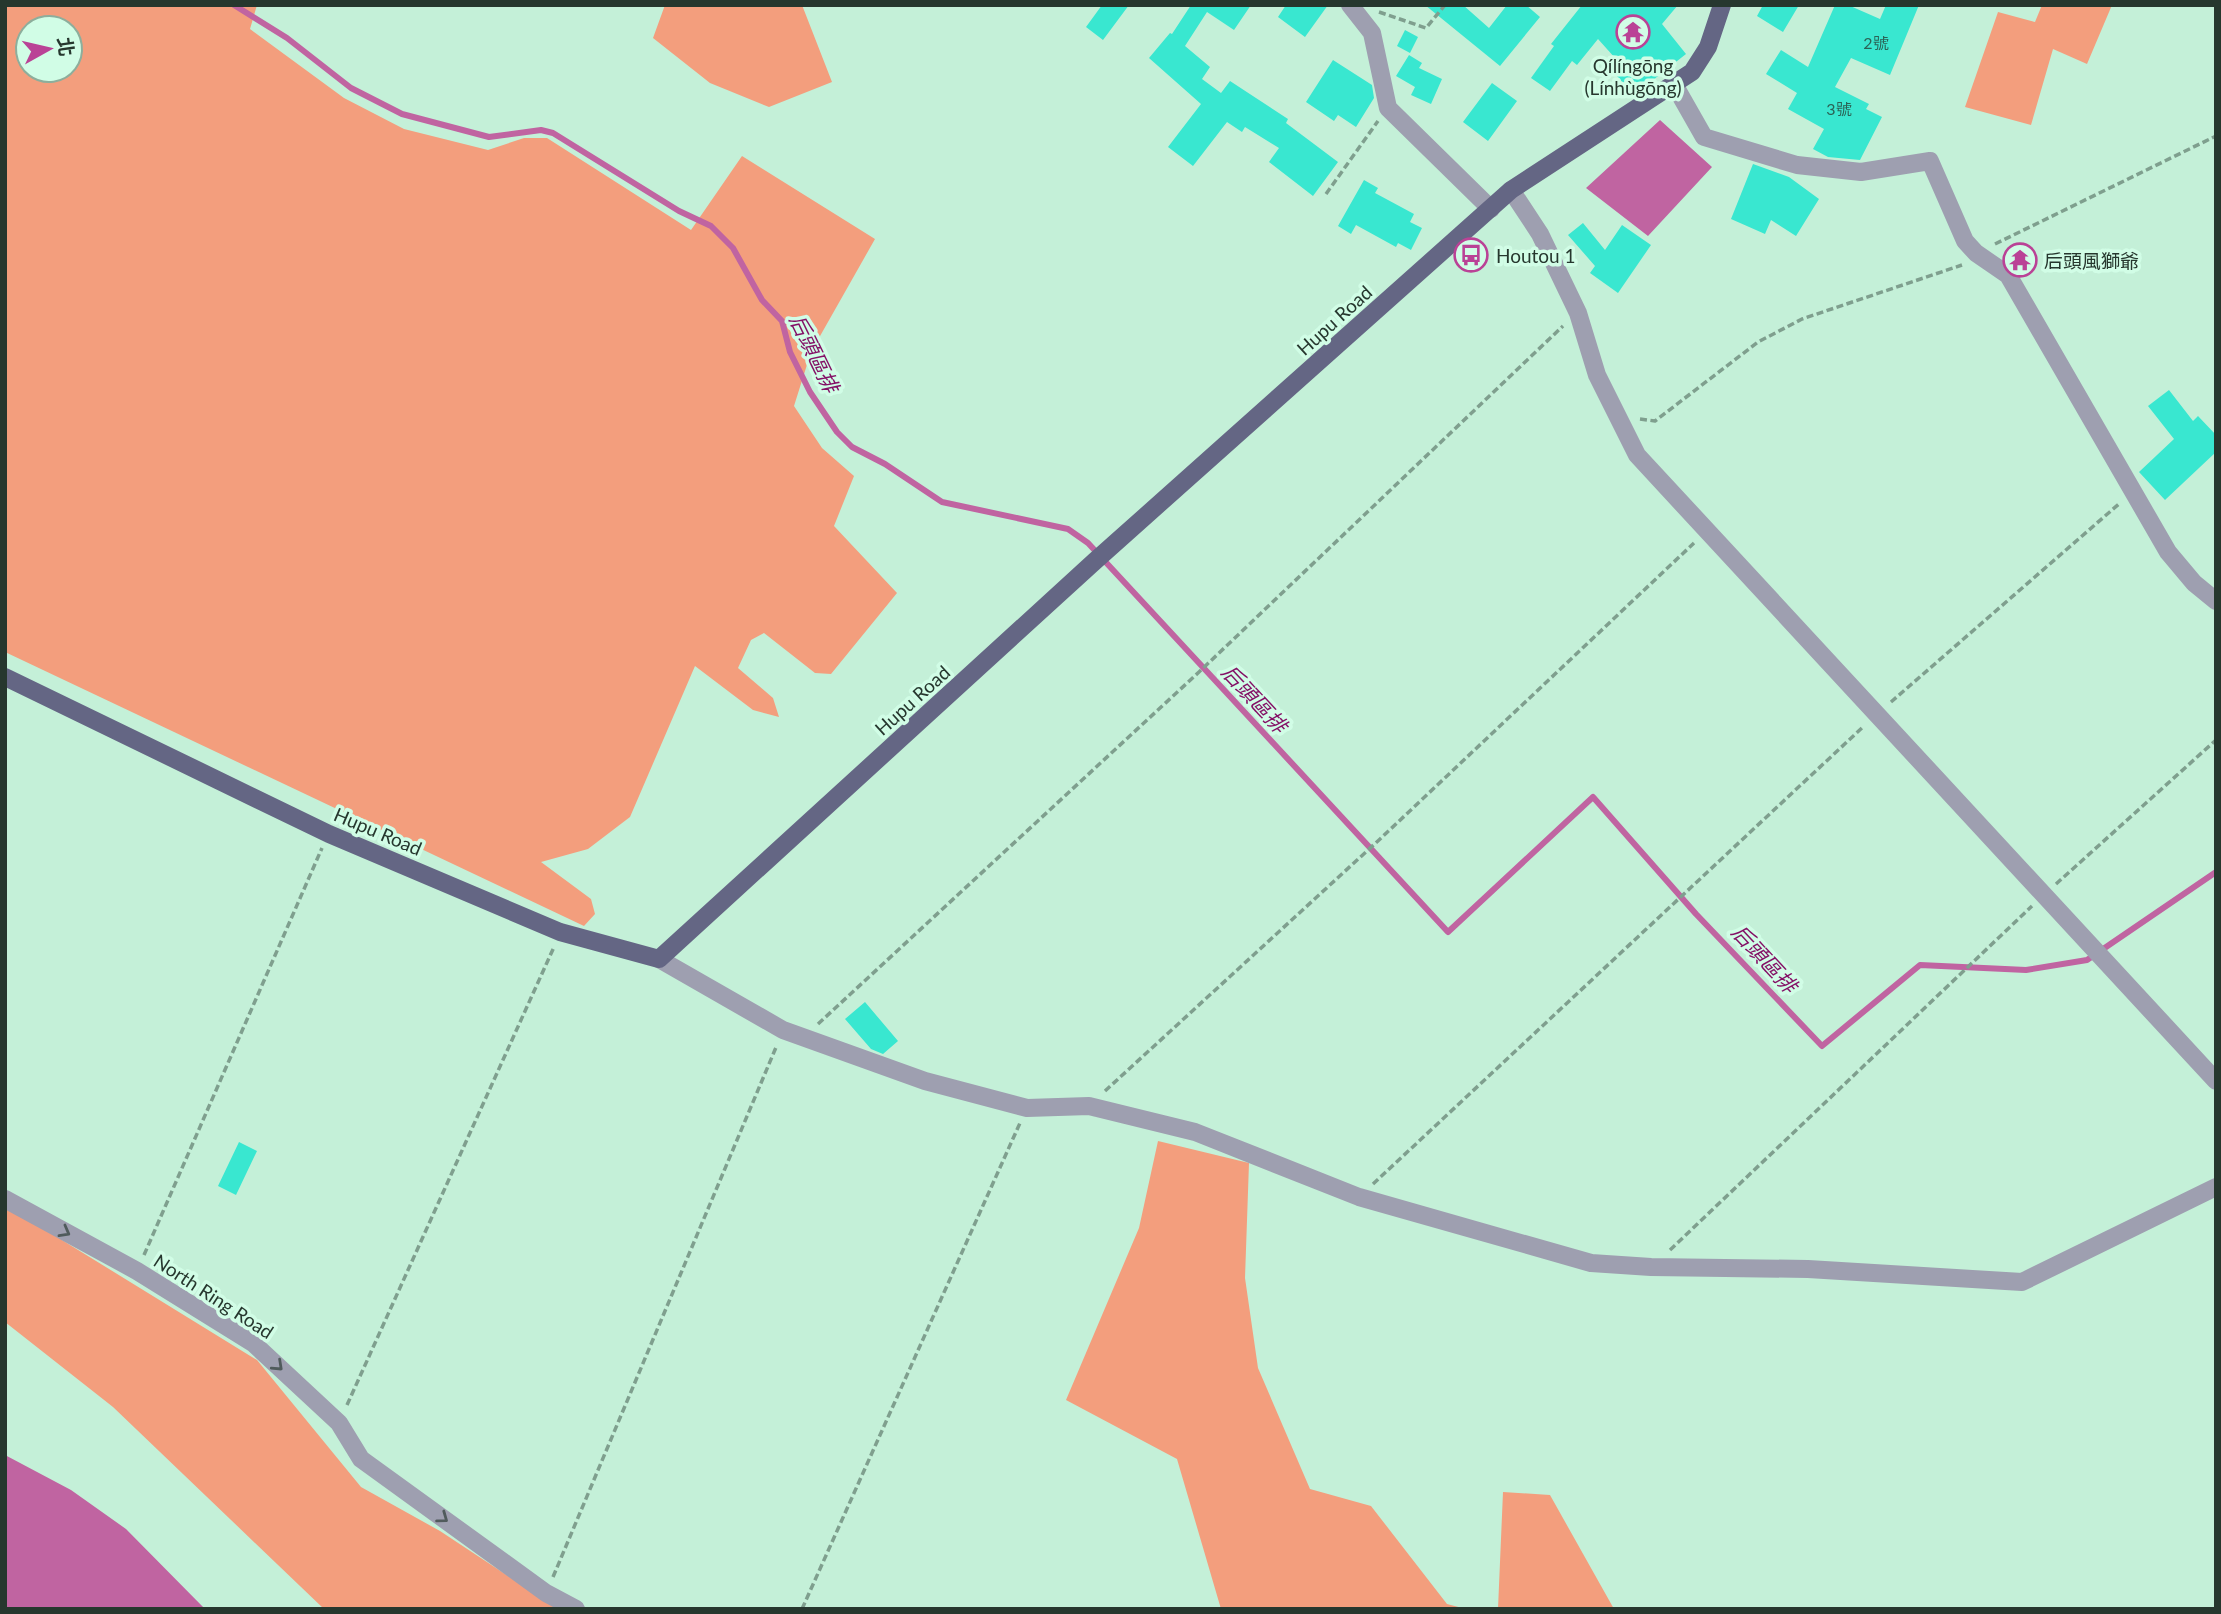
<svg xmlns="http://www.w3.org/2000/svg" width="2221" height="1614" font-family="Lato,'Noto Sans TC',sans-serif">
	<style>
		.forest { fill: #f39e7d; fill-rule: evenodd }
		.water { fill: #c064a1 }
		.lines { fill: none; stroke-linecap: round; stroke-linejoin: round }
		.stream { stroke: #c064a1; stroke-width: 6 }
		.building { fill: #39e7d0 }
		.path { stroke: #7f9f8e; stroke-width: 3.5; stroke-dasharray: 7 3.5; stroke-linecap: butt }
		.minor { stroke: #9e9fb0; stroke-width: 18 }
		.major { stroke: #646684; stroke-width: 18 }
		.oneway { stroke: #505b5c }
		.labels { text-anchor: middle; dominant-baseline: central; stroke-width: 7; stroke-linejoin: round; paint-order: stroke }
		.number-label { font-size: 16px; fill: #2b6356 }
		.poi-label { font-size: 19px; fill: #26372e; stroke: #d1fde6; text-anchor: start }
		.street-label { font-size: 19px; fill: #26372e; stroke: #d1fde6 }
		.water-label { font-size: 21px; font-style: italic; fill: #841066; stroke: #d1fde6 }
	</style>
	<rect width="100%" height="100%" fill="#c4f0d8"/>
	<!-- forest -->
	<path class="forest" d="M5,5H257L250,29L344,98L404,129L488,150L524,138H547L691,230L742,156L875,239L811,352L794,406L822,448L854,476L834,526L897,593L831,674L815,673L764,633L751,640L738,668L773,698L779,717L753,710L695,666L630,817L588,849L541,862L591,899L595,914L584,926L5,652ZM70,28V70H28V28Z
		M665,5H802L832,82L769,107L710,83L653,38Z
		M2042,5H2112L2087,64L2053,49L2031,125L1965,107L1998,12L2035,22Z
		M1158,1141L1249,1163L1245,1278L1258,1368L1310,1489L1371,1506L1447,1604L1466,1609H1221L1177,1459L1066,1400L1139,1228Z
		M5,1205L257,1360L361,1487L440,1531L558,1609H324L113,1407L5,1322Z
		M1503,1492L1550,1495L1614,1609H1498Z"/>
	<!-- water -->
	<path class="water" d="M1660,120L1712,167L1648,236L1586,188Z
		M5,1455L71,1490L126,1529L205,1609H5Z"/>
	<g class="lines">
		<!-- stream -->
		<path class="stream" d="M234,5L287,38L351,88L402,114L489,137L541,130L553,133L679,211L711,226L733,248L762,300L782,321L790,352L810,392L837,432L852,447L885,464L942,502L1068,529L1088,543L1448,932L1593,797L1696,914L1822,1046L1920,965L2026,970L2087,960L2216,872"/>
	</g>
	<!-- building -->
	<path class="building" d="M1102,5H1129L1103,40L1086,27Z
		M1191,5H1251L1234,30L1207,12L1185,46L1210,67L1202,79L1221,93L1230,81L1288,119L1286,123L1338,162L1313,196L1269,162L1279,148L1245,127L1242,132L1227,122L1193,166L1168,147L1201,104L1149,58L1170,33L1172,34Z
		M1286,5H1328L1305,37L1278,17Z
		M1425,5H1463L1489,28L1507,5H1526L1540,17L1500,66Z
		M1582,5H1678L1662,24L1686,54L1634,95L1616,75L1624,68L1598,39L1577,65L1572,61L1550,91L1531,78L1554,46L1551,44Z
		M1763,5H1799L1783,32L1757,16Z
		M1835,5H1848L1880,19L1886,5H1919L1890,75L1851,58L1835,87L1869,104L1866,109L1882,117L1860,160L1828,157L1813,149L1824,129L1788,109L1797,93L1766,74L1781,50L1808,67Z
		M1405,30L1418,37L1410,53L1397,46Z
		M1409,55L1422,63L1419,68L1442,79L1431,104L1411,95L1415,87L1396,76Z
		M1333,60L1372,85L1374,98L1356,127L1338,115L1334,121L1306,102Z
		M1492,83L1517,101L1488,141L1463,122Z
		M1753,164L1789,177L1819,199L1796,236L1771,220L1765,234L1731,219Z
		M1364,180L1378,188L1375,193L1414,214L1410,222L1422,228L1411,250L1398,243L1396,247L1356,225L1351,234L1338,226Z
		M1583,223L1605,250L1622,225L1651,245L1618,293L1590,273L1595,266L1568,235Z
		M2169,390L2193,421L2198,416L2216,435V452L2165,500L2139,472L2174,439L2148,406Z
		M865,1002L898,1041L883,1054L871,1049L845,1019Z
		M239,1142L257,1151L236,1195L218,1186Z"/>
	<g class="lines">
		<!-- path -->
		<path class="path" d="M1379,12L1426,28L1445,5
			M1326,194L1378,121
			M1995,244L2216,136
			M1640,419L1655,421L1758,342L1802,319L1962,265
			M1891,702L2120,503
			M2056,884L2216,740
			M818,1024L1199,672L1563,326
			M1105,1091L1379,840L1694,543
			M1373,1184L1864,726
			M1670,1250L2032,906
			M144,1255L322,848
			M347,1405L554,947
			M553,1577L777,1045
			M802,1609L1020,1123"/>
		<!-- minor -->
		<path class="minor" d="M1350,5L1372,33L1388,108L1491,209
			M1675,86L1704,137L1797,165L1861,172L1930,161L1965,241L1976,253L2008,275L2168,552L2194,583L2216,601
			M1511,190L1540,234L1578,313L1597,375L1637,455L2216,1081
			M659,959L783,1030L925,1081L1027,1108L1089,1106L1195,1132L1359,1197L1591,1263L1651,1267L1808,1269L2022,1282L2216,1187
			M5,1199L137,1271L253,1343L339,1423L361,1459L546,1593L576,1609"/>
		<!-- major -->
		<path class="major" d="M5,677L329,834L560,932L659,959L1095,561L1511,190L1692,72L1708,47L1722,5"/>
	</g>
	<!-- one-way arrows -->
	<defs><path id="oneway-chevron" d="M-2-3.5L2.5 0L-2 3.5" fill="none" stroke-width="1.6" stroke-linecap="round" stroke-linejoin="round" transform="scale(1.75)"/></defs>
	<g class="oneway">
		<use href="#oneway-chevron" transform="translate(65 1232) rotate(29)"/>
		<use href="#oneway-chevron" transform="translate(278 1366) rotate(43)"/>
		<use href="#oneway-chevron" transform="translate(443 1518) rotate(36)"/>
	</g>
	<!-- icons -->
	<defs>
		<symbol id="temple-ring" viewBox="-11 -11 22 22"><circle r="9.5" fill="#d1fde6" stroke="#ba4296" stroke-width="1.5"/><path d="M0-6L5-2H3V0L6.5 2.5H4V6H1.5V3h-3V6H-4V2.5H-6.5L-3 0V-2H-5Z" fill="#ba4296"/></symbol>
		<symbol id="bus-ring" viewBox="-11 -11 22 22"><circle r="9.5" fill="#d1fde6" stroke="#ba4296" stroke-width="1.5"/><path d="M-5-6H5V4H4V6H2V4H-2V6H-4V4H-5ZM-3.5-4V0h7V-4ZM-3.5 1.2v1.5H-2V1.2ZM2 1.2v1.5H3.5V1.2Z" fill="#ba4296"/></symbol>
	</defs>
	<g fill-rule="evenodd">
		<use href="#temple-ring" x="1614" y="13" width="38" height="38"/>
		<use href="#bus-ring" x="1452" y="236" width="38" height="38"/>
		<use href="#temple-ring" x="2001" y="241" width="38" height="38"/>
	</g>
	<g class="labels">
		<!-- number labels -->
		<g class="number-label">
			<text x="1876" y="42">2號</text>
			<text x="1839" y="108">3號</text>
		</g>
		<!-- poi labels -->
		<g class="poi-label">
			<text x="1633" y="65" text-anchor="middle">Qílíngōng<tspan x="1633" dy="22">(Línhùgōng)</tspan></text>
			<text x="1496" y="255">Houtou 1</text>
			<text x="2044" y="260">后頭風獅爺</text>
		</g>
		<!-- street labels -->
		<g class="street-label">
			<text transform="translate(1334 320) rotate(-42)">Hupu Road</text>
			<text transform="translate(912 700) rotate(-42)">Hupu Road</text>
			<text transform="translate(378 831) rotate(23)">Hupu Road</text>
			<text transform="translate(214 1296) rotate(33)">North Ring Road</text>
		</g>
		<!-- water labels -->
		<g class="water-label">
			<text transform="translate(815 353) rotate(64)">后頭區排</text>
			<text transform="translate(1255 698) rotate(47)">后頭區排</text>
			<text transform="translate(1765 958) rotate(47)">后頭區排</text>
		</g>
	</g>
	<!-- border -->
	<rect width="2221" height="1614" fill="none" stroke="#26372e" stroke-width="14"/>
	<!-- north arrow -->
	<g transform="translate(49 49) rotate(82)"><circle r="33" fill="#d1fde6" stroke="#8dae9c" stroke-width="2"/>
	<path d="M0-5L12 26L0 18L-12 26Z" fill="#ba4296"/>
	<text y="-10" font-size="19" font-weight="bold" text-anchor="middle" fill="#26372e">北</text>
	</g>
</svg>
